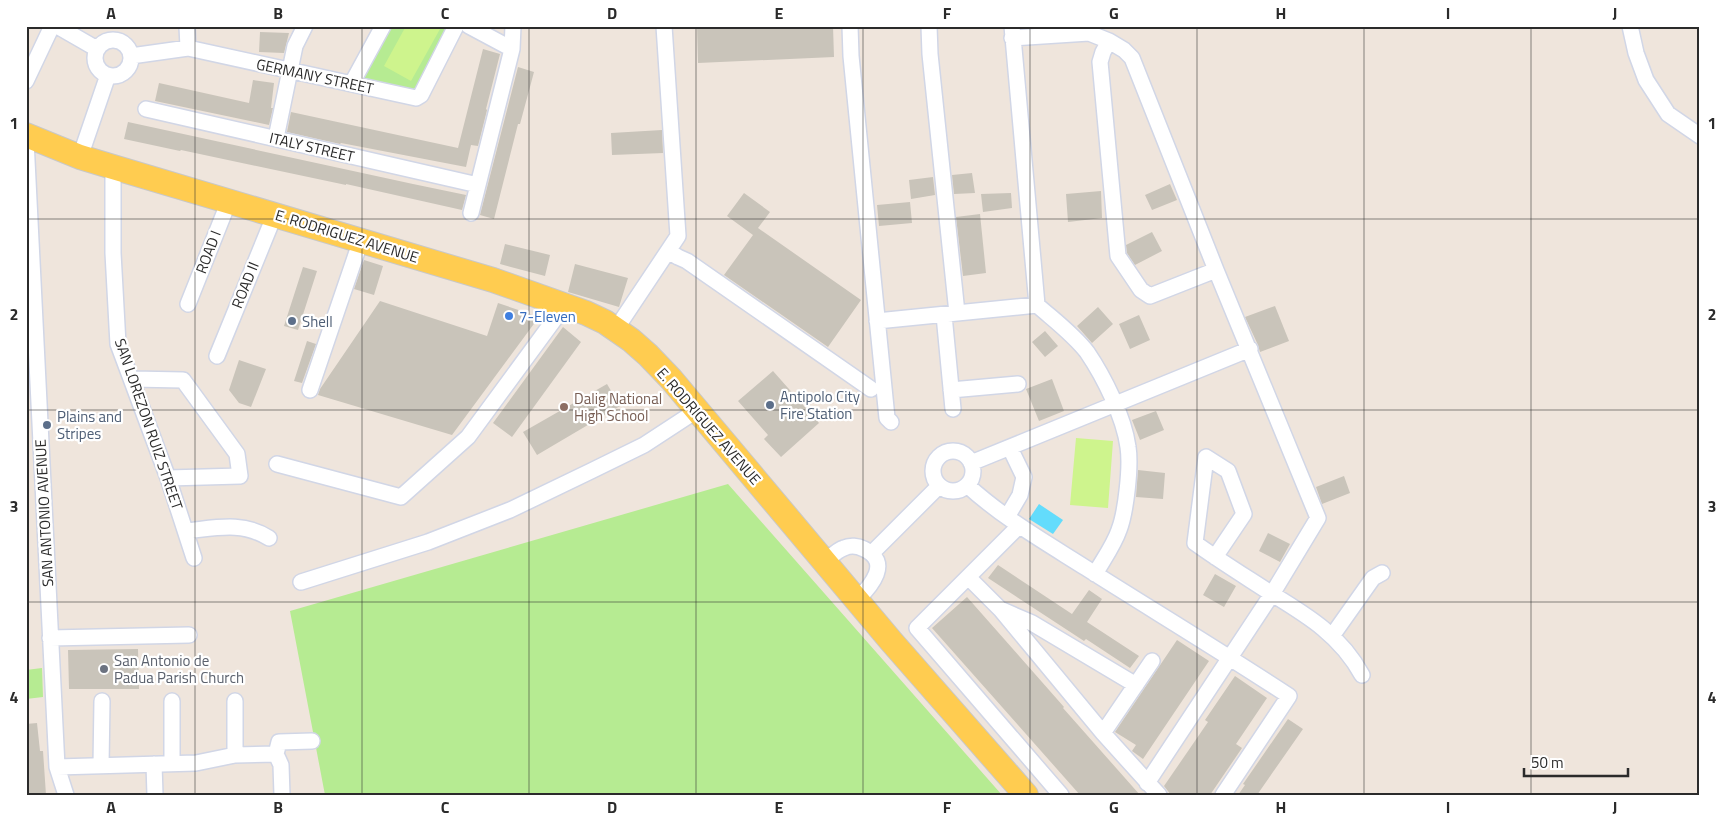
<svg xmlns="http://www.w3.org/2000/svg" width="1726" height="821" font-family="'Titillium Web',sans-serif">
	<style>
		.green { fill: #b6eb92 }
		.pitch { fill: #cef48d }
		.water { fill: #63dcfc }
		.building { fill: #c9c4ba }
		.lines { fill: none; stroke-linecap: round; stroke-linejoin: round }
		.minor-casing { stroke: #d1d6e6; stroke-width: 18 }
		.primary-casing { stroke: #c8c8c8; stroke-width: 26 }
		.minor { stroke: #fff; stroke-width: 15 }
		.primary { stroke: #ffcc50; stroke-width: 24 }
		.grid { fill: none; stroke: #2b2b2b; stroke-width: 1; stroke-opacity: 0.55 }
		.shop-dot { fill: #3f7fe0; stroke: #fff; stroke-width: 2 }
		.service-dot { fill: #5c6f8a; stroke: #fff; stroke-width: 2 }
		.education-dot { fill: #8d6e63; stroke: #fff; stroke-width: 2 }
		.worship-dot { fill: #6b7280; stroke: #fff; stroke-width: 2 }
		.labels { text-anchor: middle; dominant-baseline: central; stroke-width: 4.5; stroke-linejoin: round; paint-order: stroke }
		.street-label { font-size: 15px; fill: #2b2b2b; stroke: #fff }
		.shop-label { font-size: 15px; fill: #366cbe; stroke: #fff; text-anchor: start }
		.service-label { font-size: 15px; fill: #4e5e75; stroke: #fff; text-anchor: start }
		.education-label { font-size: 15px; fill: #785e54; stroke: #fff; text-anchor: start }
		.worship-label { font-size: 15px; fill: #5b616d; stroke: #fff; text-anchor: start }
		.neatline { fill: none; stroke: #2b2b2b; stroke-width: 2 }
		.grid-label { font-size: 16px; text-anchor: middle; font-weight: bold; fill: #2b2b2b }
	</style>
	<rect width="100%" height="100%" fill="#efe5dc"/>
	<!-- green -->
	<path class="green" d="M391,26H448L415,92L361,79Z
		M728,484L1002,795H325L290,611Z
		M42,668L43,697L26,699V670Z"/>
	<!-- pitch -->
	<path class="pitch" d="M406,26H436L440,29L411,81L384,66Z
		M1076,438L1113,441L1108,508L1070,505Z"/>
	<!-- water -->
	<path class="water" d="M1039,504L1063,520L1053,534L1029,519Z"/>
	<!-- building -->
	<path class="building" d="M697,26H833L834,57L698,63Z
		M260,32L289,33L284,53L259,52Z
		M483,49L500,54L486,109L487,110L478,146L471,145L466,167L341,143L340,144L287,132L291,112L458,148Z
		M518,67L534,72L520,124H518L494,219L480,215Z
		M253,80L274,83L271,108H273L269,125L155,101L159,83L249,103Z
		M128,122L413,184L466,195L462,210L346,184V185L181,150L180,151L124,139Z
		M662,130L663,153L612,155L611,133Z
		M972,173L975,193L954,194L952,175Z
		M933,177L935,195L911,199L909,180Z
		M1170,184L1177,200L1152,210L1145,195Z
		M1101,191L1102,218L1068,222L1066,194Z
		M744,193L770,212L758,228L861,300L828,347L724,275L753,235L727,216Z
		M1011,193L1012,208L983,212L981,194Z
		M910,202L912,223L879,226L877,205Z
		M980,214L986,273L963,276L956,217Z
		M1152,232L1162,251L1135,265L1127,253L1126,245Z
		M505,244L550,255L545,276L500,264Z
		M364,260L383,266L374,295L354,289Z
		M575,264L628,278L619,307L568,292Z
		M303,267L317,271L298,330L284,326Z
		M380,301L487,336L498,303L539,317L452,435L318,395L320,389Z
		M1275,306L1289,341L1260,352L1258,345L1245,317Z
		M1098,307L1113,324L1092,343L1077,326Z
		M1139,315L1150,340L1130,349L1119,324Z
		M563,327L581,342L512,437L493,423Z
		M1045,331L1058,346L1045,357L1032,342Z
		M307,341L316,344L302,383L294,381Z
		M239,360L266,369L251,407L239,403L229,390Z
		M773,371L819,423L781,457L764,439L768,435L738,401Z
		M1052,379L1064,411L1039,421L1026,389Z
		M607,384L620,406L537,455L523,432Z
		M1156,411L1164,430L1140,440L1132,420Z
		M1138,470L1165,473L1163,499L1136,497Z
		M1344,476L1350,493L1322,504L1316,487Z
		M1268,533L1290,544L1280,562L1259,551Z
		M998,565L1072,614L1089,590L1102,599L1087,622L1139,656L1130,668L1086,639L1084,641L988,578Z
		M1215,574L1236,586L1224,607L1203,595Z
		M967,597L1064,707L1063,708L1140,795H1080L932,628Z
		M1177,640L1209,661L1143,759L1132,751L1136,745L1115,732Z
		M138,649L139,689H69L68,650Z
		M1235,676L1267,698L1236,744L1242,748L1210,795H1171L1164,786L1208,722L1205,720Z
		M1288,719L1303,729L1257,795H1238L1245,785L1243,784Z
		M37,723L40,751H43L46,795H26V724Z"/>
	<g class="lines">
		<defs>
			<path id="minor" d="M57,26L97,49
				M187,26L188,48
				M469,26L512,49
				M850,26L851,56L887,418L891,422
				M929,26L930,54L957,313
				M1012,26L1037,305C1054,320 1073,334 1087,352C1104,377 1124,417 1128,447C1131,466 1126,512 1119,530C1114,545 1103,560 1095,574
				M1630,26L1636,53L1646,80L1668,114L1700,136
				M1012,38L1089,33L1109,41L1124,50L1132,58L1216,270L1318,518L1272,594L1147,783
				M95 58a18 18 0 1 1 36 0a18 18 0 1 1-36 0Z
				M1109,41L1103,52L1100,62L1118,256L1141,290L1150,296L1216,270
				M131,56L188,48L416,98L421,95L456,26
				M26,81L52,26
				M352,83L383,26
				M146,109L478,185
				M276,138L295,46L305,26
				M26,140L57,767L66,795
				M80,157L108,75
				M113,167V253L118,344L168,478L194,558
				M471,213L512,49L513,26
				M668,251L678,257L687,261L871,389
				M188,304L229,201
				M944,315L953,409
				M877,321L1037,305
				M616,329L678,236L664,26
				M217,356L275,214
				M132,379L183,380L237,454L240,476L168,478
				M310,390L361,240
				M951,390L1018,384
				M933 471a20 20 0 1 1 40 0a20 20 0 1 1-40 0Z
				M971,463L1250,349
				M277,464L401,497L468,437L565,305
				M967,485C1003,518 1045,542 1086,568C1154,611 1222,652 1289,696L1223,795
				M1007,517L1020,495L1024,477L1010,448
				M1019,526L917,628L1061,795
				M186,531C216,528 242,521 269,538
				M872,553L939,486
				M1215,557L1244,514L1228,471L1206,457L1195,543C1220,561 1246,577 1272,594C1308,616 1341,636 1362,675
				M825,562C831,557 837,550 844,548C850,545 858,546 864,549C892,562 871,586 857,600
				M968,577L1001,610L1103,733L1159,795
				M301,582L428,542L510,510L591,471L644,445L696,411
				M1002,610L1032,623L1136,685
				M1332,636L1373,578L1382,573
				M50,638L189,635
				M172,701V763
				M235,701V755
				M1103,733L1152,661
				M154,764L155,795
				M101,766L102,701
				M57,767L196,763L235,755L276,754
				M282,795L281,765L276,754L279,742L312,741"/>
			<path id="primary" d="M26,135L80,157L113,167L493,280L586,313L605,322L631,340L648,355L671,379L891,641L1026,795"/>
		</defs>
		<!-- minor casing -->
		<use href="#minor" class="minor-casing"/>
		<!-- primary casing -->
		<use href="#primary" class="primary-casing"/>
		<!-- minor -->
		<use href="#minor" class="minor"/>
		<!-- primary -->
		<use href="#primary" class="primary"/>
	</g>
	<!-- grid -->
	<path class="grid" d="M195,26V795M362,26V795M529,26V795M696,26V795M863,26V795M1030,26V795M1197,26V795M1364,26V795M1531,26V795M26,219H1700M26,410H1700M26,602H1700"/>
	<!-- markers -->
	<circle class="shop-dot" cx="509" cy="316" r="5"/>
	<g class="service-dot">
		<circle cx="292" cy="321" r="5"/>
		<circle cx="770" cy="405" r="5"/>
		<circle cx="47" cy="425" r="5"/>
	</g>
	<circle class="education-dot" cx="564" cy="407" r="5"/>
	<circle class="worship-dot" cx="104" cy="669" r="5"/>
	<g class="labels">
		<!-- street labels -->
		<g class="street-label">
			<text transform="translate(315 76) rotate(12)">GERMANY STREET</text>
			<text transform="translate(312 147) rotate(13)">ITALY STREET</text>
			<text transform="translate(347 236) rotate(17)">E. RODRIGUEZ AVENUE</text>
			<text transform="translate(208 252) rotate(-69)">ROAD I</text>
			<text transform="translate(245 285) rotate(-68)">ROAD II</text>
			<text transform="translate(149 424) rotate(71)">SAN LOREZON RUIZ STREET</text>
			<text transform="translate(709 426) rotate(49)">E. RODRIGUEZ AVENUE</text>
			<text transform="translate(44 513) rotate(-93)">SAN ANTONIO AVENUE</text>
		</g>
		<!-- shop labels -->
		<g class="shop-label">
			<text x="519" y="316">7-Eleven</text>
		</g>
		<!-- service labels -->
		<g class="service-label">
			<text x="302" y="321">Shell</text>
			<text x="780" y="396">Antipolo City<tspan x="780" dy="17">Fire Station</tspan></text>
			<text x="57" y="416">Plains and<tspan x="57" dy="17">Stripes</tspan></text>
		</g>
		<!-- education labels -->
		<g class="education-label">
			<text x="574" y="398">Dalig National<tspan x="574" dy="17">High School</tspan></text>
		</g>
		<!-- worship labels -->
		<g class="worship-label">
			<text x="114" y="660">San Antonio de<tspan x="114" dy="17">Padua Parish Church</tspan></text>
		</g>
	</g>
	<!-- border -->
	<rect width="1726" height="821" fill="none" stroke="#ffffff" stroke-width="55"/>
	<!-- scale -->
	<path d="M1524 768v8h104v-8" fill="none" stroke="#2b2b2b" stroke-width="2.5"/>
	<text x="1531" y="768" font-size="15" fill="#2b2b2b" stroke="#ffffff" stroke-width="4" paint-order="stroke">50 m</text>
	<rect x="28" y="28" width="1670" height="766" class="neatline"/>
	<g class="grid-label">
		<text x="111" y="19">A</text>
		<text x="278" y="19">B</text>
		<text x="445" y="19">C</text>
		<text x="612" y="19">D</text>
		<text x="779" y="19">E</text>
		<text x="947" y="19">F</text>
		<text x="1114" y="19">G</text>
		<text x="1281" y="19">H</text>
		<text x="1448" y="19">I</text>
		<text x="1615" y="19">J</text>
		<text x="14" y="129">1</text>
		<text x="1712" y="129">1</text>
		<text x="14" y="320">2</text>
		<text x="1712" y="320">2</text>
		<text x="14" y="512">3</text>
		<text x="1712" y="512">3</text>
		<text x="14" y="703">4</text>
		<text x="1712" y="703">4</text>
		<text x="111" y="813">A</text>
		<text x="278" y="813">B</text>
		<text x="445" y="813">C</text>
		<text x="612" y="813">D</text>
		<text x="779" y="813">E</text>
		<text x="947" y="813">F</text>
		<text x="1114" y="813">G</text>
		<text x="1281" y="813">H</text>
		<text x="1448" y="813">I</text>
		<text x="1615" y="813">J</text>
	</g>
</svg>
